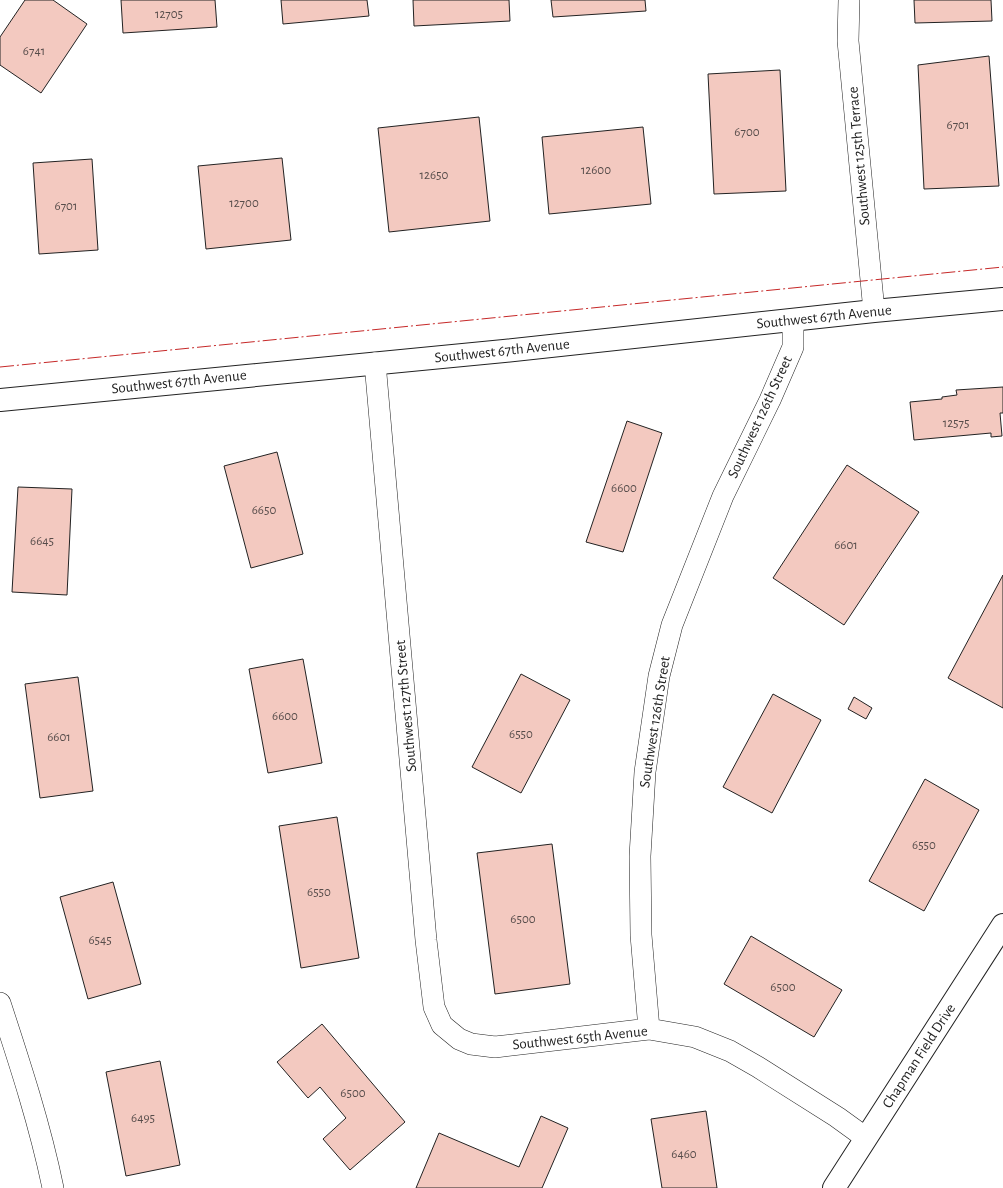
<svg xmlns="http://www.w3.org/2000/svg" width="1003" height="1188" font-family="'Alegreya Sans',sans-serif">
	<style>
		.building { fill: #f3c9c0; stroke: #222 }
		.lines { fill: none; stroke-linecap: round; stroke-linejoin: round }
		.street-casing { stroke: #222; stroke-width: 22 }
		.secondary-casing { stroke: #222; stroke-width: 24 }
		.street { stroke: #fff; stroke-width: 21 }
		.secondary { stroke: #fff; stroke-width: 22 }
		.power { stroke: #c62828; stroke-width: 1; stroke-dasharray: 14 3 2 3; stroke-linecap: butt }
		.labels { text-anchor: middle; dominant-baseline: central; stroke-width: 3; stroke-linejoin: round; paint-order: stroke }
		.number-label { font-size: 13px; fill: #564c4a }
		.street-label { font-size: 15px; fill: #222; stroke: #fff }
	</style>
	<rect width="100%" height="100%" fill="#fff"/>
	<!-- building -->
	<path class="building" d="M25,0H53L87,24L41,93L0,65V37Z
		M121,0H215L217,27L123,33Z
		M281,0H367L369,16L283,24Z
		M413,0H509L510,21L414,26Z
		M551,0H645L646,11L553,17Z
		M914,0H991L992,21L915,23Z
		M989,56L999,186L924,189L918,65Z
		M780,70L786,191L714,194L708,74Z
		M479,117L490,221L389,232L378,128Z
		M643,127L651,204L549,214L542,137Z
		M282,158L291,240L206,249L198,166Z
		M92,159L98,250L39,254L33,163Z
		M1003,387V413H1000L1002,436L991,437V433L914,440L910,402L942,399V397L957,395L956,390Z
		M627,421L662,433L623,552L586,542Z
		M277,452L303,554L251,568L224,466Z
		M847,465L919,512L844,625L773,578Z
		M18,487L72,489L67,595L12,592Z
		M1003,575V708L948,678Z
		M303,659L322,763L268,773L249,669Z
		M521,674L570,700L521,793L472,767Z
		M78,677L93,791L40,798L25,684Z
		M773,694L821,720L772,813L723,787Z
		M854,697L872,708L866,719L848,709Z
		M925,779L979,810L924,911L869,881Z
		M337,817L359,958L301,968L279,826Z
		M552,844L570,984L495,994L477,853Z
		M113,882L141,984L88,999L60,897Z
		M751,936L842,990L814,1037L724,984Z
		M322,1024L405,1122L350,1170L323,1139L346,1118L320,1087L308,1098L277,1062Z
		M160,1061L180,1165L126,1176L106,1072Z
		M706,1111L717,1188H662L651,1119Z
		M541,1116L568,1128L542,1188H416L439,1133L519,1167Z"/>
	<g class="lines">
		<defs>
			<path id="street" d="M849,0L848,41L874,311
				M375,363L426,940L434,1007L442,1025L459,1039L471,1044L495,1047L649,1029L695,1037L730,1051L758,1067L837,1117L866,1138
				M0,1003C20,1064 40,1125 53,1188
				M649,1029L641,935L640,856L645,772L659,676L672,625L723,496L770,400L793,347V320"/>
			<path id="secondary" d="M0,400L504,351L874,311L1003,299
				M834,1188L1003,925"/>
		</defs>
		<!-- street casing -->
		<use href="#street" class="street-casing"/>
		<!-- secondary casing -->
		<use href="#secondary" class="secondary-casing"/>
		<!-- street -->
		<use href="#street" class="street"/>
		<!-- secondary -->
		<use href="#secondary" class="secondary"/>
		<!-- power -->
		<path class="power" d="M0,367L1003,267"/>
	</g>
	<g class="labels">
		<!-- number labels -->
		<g class="number-label">
			<text x="169" y="14">12705</text>
			<text x="34" y="51">6741</text>
			<text x="958" y="125">6701</text>
			<text x="747" y="132">6700</text>
			<text x="596" y="170">12600</text>
			<text x="434" y="175">12650</text>
			<text x="244" y="203">12700</text>
			<text x="66" y="206">6701</text>
			<text x="956" y="423">12575</text>
			<text x="624" y="488">6600</text>
			<text x="264" y="510">6650</text>
			<text x="42" y="541">6645</text>
			<text x="846" y="545">6601</text>
			<text x="285" y="716">6600</text>
			<text x="521" y="734">6550</text>
			<text x="59" y="737">6601</text>
			<text x="924" y="845">6550</text>
			<text x="319" y="892">6550</text>
			<text x="523" y="919">6500</text>
			<text x="100" y="940">6545</text>
			<text x="783" y="987">6500</text>
			<text x="353" y="1093">6500</text>
			<text x="143" y="1118">6495</text>
			<text x="684" y="1154">6460</text>
		</g>
		<!-- street labels -->
		<g class="street-label">
			<text transform="translate(859 156) rotate(-95)">Southwest 125th Terrace</text>
			<text transform="translate(824 317) rotate(-6)">Southwest 67th Avenue</text>
			<text transform="translate(502 351) rotate(-6)">Southwest 67th Avenue</text>
			<text transform="translate(179 382) rotate(-6)">Southwest 67th Avenue</text>
			<text transform="translate(760 417) rotate(-65)">Southwest 126th Street</text>
			<text transform="translate(406 706) rotate(-95)">Southwest 127th Street</text>
			<text transform="translate(655 722) rotate(-81)">Southwest 126th Street</text>
			<text transform="translate(580 1038) rotate(-6)">Southwest 65th Avenue</text>
			<text transform="translate(919 1056) rotate(-57)">Chapman Field Drive</text>
		</g>
	</g>
</svg>
